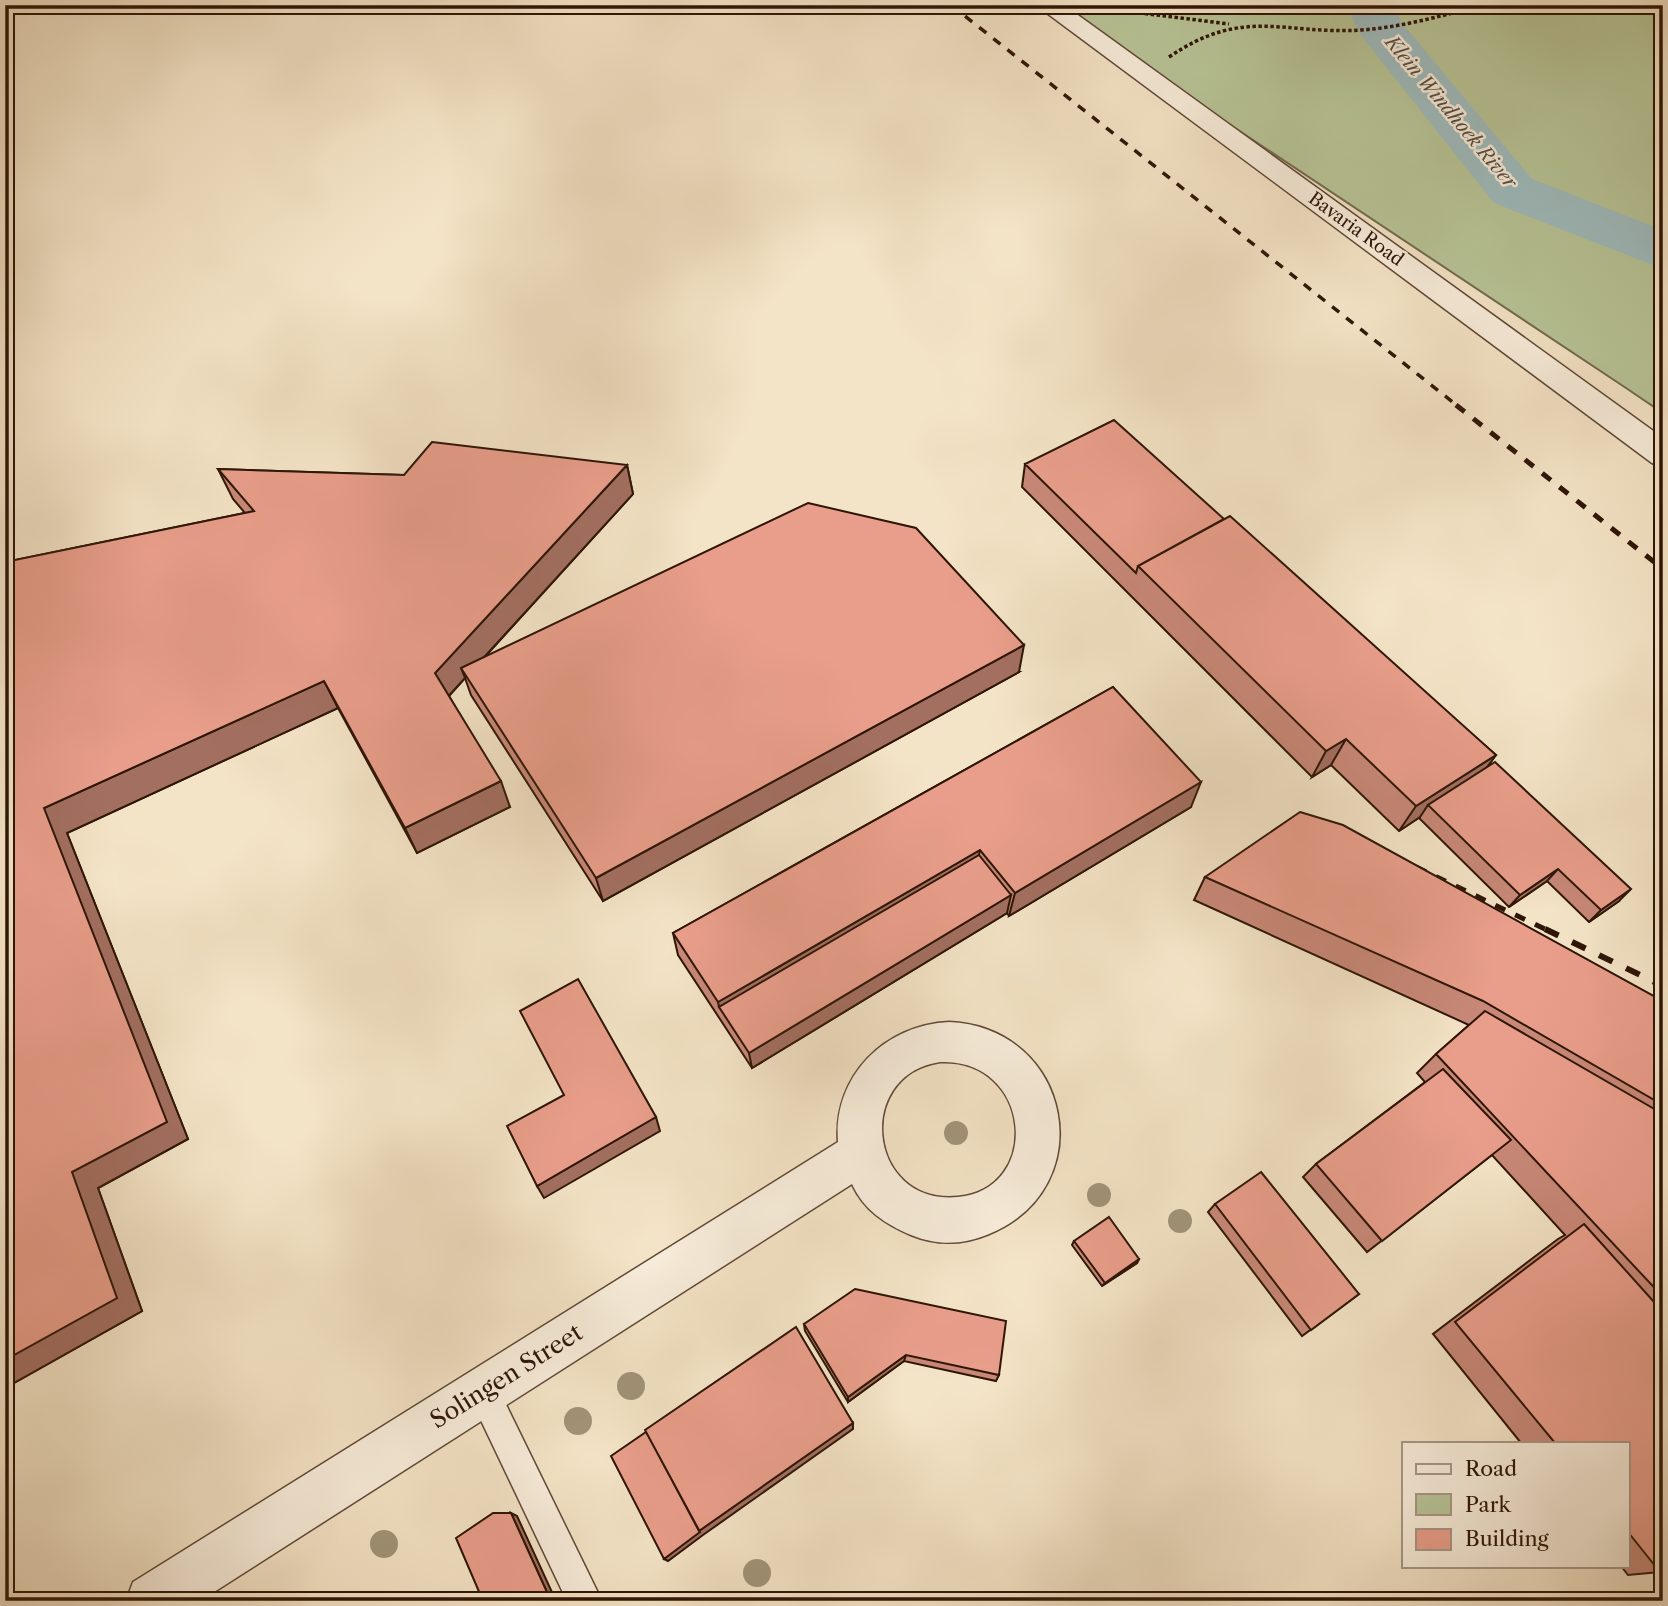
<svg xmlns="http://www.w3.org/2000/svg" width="1668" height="1606" font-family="'Libre Caslon Text',serif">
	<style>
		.green { fill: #b8c598; stroke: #736d50; stroke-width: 2 }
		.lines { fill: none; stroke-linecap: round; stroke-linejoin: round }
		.river { fill: #9fbcbe; fill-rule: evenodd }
		.lane-casing { stroke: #604937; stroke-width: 3 }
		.street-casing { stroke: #604937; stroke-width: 3 }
		.path { stroke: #2e1507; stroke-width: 3.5; stroke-dasharray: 3.5 2.5; stroke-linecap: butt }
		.lane { fill: #f8eddb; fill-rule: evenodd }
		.street { fill: #f8eddb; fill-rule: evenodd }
		.rail-far2 { stroke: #2e1507; stroke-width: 3.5; stroke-dasharray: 9 9; stroke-linecap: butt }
		.rail-far1 { stroke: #2e1507; stroke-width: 5; stroke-dasharray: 11 11; stroke-linecap: butt }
		.rail { stroke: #2e1507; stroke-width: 6; stroke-dasharray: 15 15; stroke-linecap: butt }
		.tree { fill: #a29479 }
		.wall { fill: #c88878; stroke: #2e1507; stroke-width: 2 }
		.shaded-wall { fill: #a36f61; stroke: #2e1507; stroke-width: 2 }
		.building { fill: #e99e8b; stroke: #2e1507; stroke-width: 2 }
		.labels { text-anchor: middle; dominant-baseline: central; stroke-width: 5; stroke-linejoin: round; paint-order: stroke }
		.far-street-label { font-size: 18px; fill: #2e1507; stroke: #f8eddb }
		.far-water-label { font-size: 19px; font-style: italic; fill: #564f47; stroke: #f8eddb }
		.near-street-label { font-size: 24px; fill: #2e1507; stroke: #f8eddb }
	</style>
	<rect width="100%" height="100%" fill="#f4e4c7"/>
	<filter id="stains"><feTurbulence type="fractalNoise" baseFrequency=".00286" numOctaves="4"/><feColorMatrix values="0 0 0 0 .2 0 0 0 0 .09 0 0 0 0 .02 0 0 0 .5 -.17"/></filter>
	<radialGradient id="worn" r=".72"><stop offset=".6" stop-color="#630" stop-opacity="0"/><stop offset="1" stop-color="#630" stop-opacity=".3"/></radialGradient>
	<!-- green -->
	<path class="green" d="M1050,5H1663V413L1626,388Z"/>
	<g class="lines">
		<!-- river -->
		<path class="river" d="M1346,5H1394L1402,23L1532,179L1663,230V269L1494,203L1362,37Z"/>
		<defs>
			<path id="lane" d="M483,1375L494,1380L602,1601H567L467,1391L472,1380Z"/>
			<path id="street" d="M1036,5H1064L1663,438V467L1652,463Z
				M949,1022C1071,1027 1103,1187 989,1234C963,1245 938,1246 911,1235C885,1224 864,1210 852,1184L200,1601H126L133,1582L838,1142C833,1076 885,1025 949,1022ZM940,1062C1032,1058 1043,1189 958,1197C868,1206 853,1075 940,1062Z"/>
		</defs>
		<!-- lane casing -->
		<use href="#lane" class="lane-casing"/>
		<!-- street casing -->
		<use href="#street" class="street-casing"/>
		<!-- path -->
		<path class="path" d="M1109,9L1229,24
			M1169,57C1244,6 1282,35 1362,30C1403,27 1444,15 1484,5"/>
		<!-- lane -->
		<use href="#lane" class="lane"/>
		<!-- street -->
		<use href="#street" class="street"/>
		<!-- rail-far2 -->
		<path class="rail-far2" d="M951,5L1459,407"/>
		<!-- rail-far1 -->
		<path class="rail-far1" d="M1456,405L1663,569
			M1416,867L1549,931"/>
		<!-- rail -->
		<path class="rail" d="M1545,929L1663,986"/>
	</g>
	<!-- trees -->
	<g class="tree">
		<circle cx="956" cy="1133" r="12"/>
		<circle cx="1099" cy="1195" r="12"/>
		<circle cx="1180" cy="1221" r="12"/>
		<circle cx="631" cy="1386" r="14"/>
		<circle cx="578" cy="1421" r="14"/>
		<circle cx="384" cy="1544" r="14"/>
		<circle cx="757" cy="1573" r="14"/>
	</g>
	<!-- wall -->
	<path class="wall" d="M1025,464L1224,519L1496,755L1487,767L1619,901L1589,922L1547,881L1509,907L1419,818L1420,817L1399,831L1331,765L1312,777L1022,487Z
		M627,465L633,494L484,658L1019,672L603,901L471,695L465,678L449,696L510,807L417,853L338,708L67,833L188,1139L98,1188L142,1311L5,1388V562L245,513L233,499L218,469L404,475Z
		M1113,687L1191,807L1009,916L1007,913L752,1068L678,955L673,933Z
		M1205,877L1663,1001V1569L1660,1572L1628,1575L1621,1566H1628V1443H1521L1433,1334L1558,1239L1565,1235L1492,1155L1367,1252L1303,1177L1316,1164L1425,1082L1417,1073L1436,1054L1469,1025L1194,900Z
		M1215,1204L1359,1294L1302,1336L1208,1212Z
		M1074,1241L1139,1259L1137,1263L1102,1286L1072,1245Z
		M804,1324L999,1375L996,1381L904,1361L848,1402L805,1331Z
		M1088,1593L1092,1601H1074L1081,1596Z"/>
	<!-- shaded-wall -->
	<path class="shaded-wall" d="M627,465L633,494L466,677L461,668L465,678L445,700L435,673Z
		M1024,645L1019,672L603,901L596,878Z
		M324,681L338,708L67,833L188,1139L98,1188L142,1311L5,1388V1360L72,1172L44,808Z
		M1346,739L1331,765L1312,777L1326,751Z
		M1496,755L1477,781L1428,805L1420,817L1399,831L1416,806Z
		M501,781L510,807L417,853L405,828Z
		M1201,782L1191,807L1009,916L1015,893Z
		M980,850L975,874L719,1007L718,1002Z
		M1558,869L1547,881L1509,907L1520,895Z
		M1631,889L1619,901L1589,922L1601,910Z
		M1011,895L1007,913L752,1068L749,1053Z
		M656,1117L660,1131L544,1198L537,1186Z
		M1139,1259L1137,1263L1102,1286L1105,1283Z
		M906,1355L904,1361L848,1402V1397Z
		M853,1423V1429L703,1535L668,1561L664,1559L700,1530Z
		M511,1513L517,1516L556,1601H551Z"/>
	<!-- building -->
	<path class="building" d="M1114,420L1224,519L1138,566L1136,573L1025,464Z
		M432,442L627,465L435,673L501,781L405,828L324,681L44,808L167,1122L72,1172L117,1298L5,1360V562L254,511L218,469L404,475Z
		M808,503L916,528L1024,645L596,878L461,668Z
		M1230,516L1496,755L1416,806L1346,739L1326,751L1138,566Z
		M1113,687L1201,782L1015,893L980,850L718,1002L673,933Z
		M1495,762L1631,889L1601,910L1558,869L1520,895L1428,805Z
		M1300,812L1343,825L1663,1001V1105L1483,1001L1205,877Z
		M979,855L1011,895L749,1053L719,1007Z
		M578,979L656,1117L537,1186L507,1126L564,1095L520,1011Z
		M1485,1011L1663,1114V1297L1436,1054Z
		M1443,1069L1511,1140L1382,1241L1316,1164Z
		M1261,1172L1359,1294L1311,1330L1215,1204Z
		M1109,1217L1139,1259L1105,1283L1074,1241Z
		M1584,1224L1663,1312V1569L1660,1572L1628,1532V1443H1555L1455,1322Z
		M855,1289L1006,1321L999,1375L906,1355L848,1397L804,1324Z
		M796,1327L853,1423L699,1531L645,1430Z
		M646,1432L700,1532L664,1559L611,1456Z
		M493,1513H511L551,1601H483L456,1538Z
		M1088,1593L1092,1601H1079Z"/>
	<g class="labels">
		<!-- far-street labels -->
		<g class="far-street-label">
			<text transform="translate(1356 229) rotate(36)">Bavaria Road</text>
		</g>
		<!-- far-water labels -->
		<g class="far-water-label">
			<text transform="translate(1451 112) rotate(50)">Klein Windhoek River</text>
		</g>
		<!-- near-street labels -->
		<g class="near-street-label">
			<text transform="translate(506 1376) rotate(-32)">Solingen Street</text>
		</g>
	</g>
	<!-- margin -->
	<rect width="1668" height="1606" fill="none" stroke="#f4e4c7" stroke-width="28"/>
	<rect x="7" y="7" width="1654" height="1592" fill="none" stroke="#2e1507" stroke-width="3.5"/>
	<rect x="14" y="14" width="1640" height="1578" fill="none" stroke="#2e1507" stroke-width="2"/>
	<!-- legend -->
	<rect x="1402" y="1442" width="228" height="126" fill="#f8eddb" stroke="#a79786" stroke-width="2"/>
	<rect x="1416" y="1464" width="35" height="10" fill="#f8eddb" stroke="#a79786" stroke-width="2"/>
	<text x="1465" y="1476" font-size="21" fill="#2e1507">Road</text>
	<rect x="1416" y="1494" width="35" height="21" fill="#b8c598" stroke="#a79786" stroke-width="2"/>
	<text x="1465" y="1512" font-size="21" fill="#2e1507">Park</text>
	<rect x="1416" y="1529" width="35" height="21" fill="#e99e8b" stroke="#a79786" stroke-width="2"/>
	<text x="1465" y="1546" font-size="21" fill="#2e1507">Building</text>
	<rect width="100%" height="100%" filter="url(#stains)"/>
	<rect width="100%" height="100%" fill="url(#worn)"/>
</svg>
